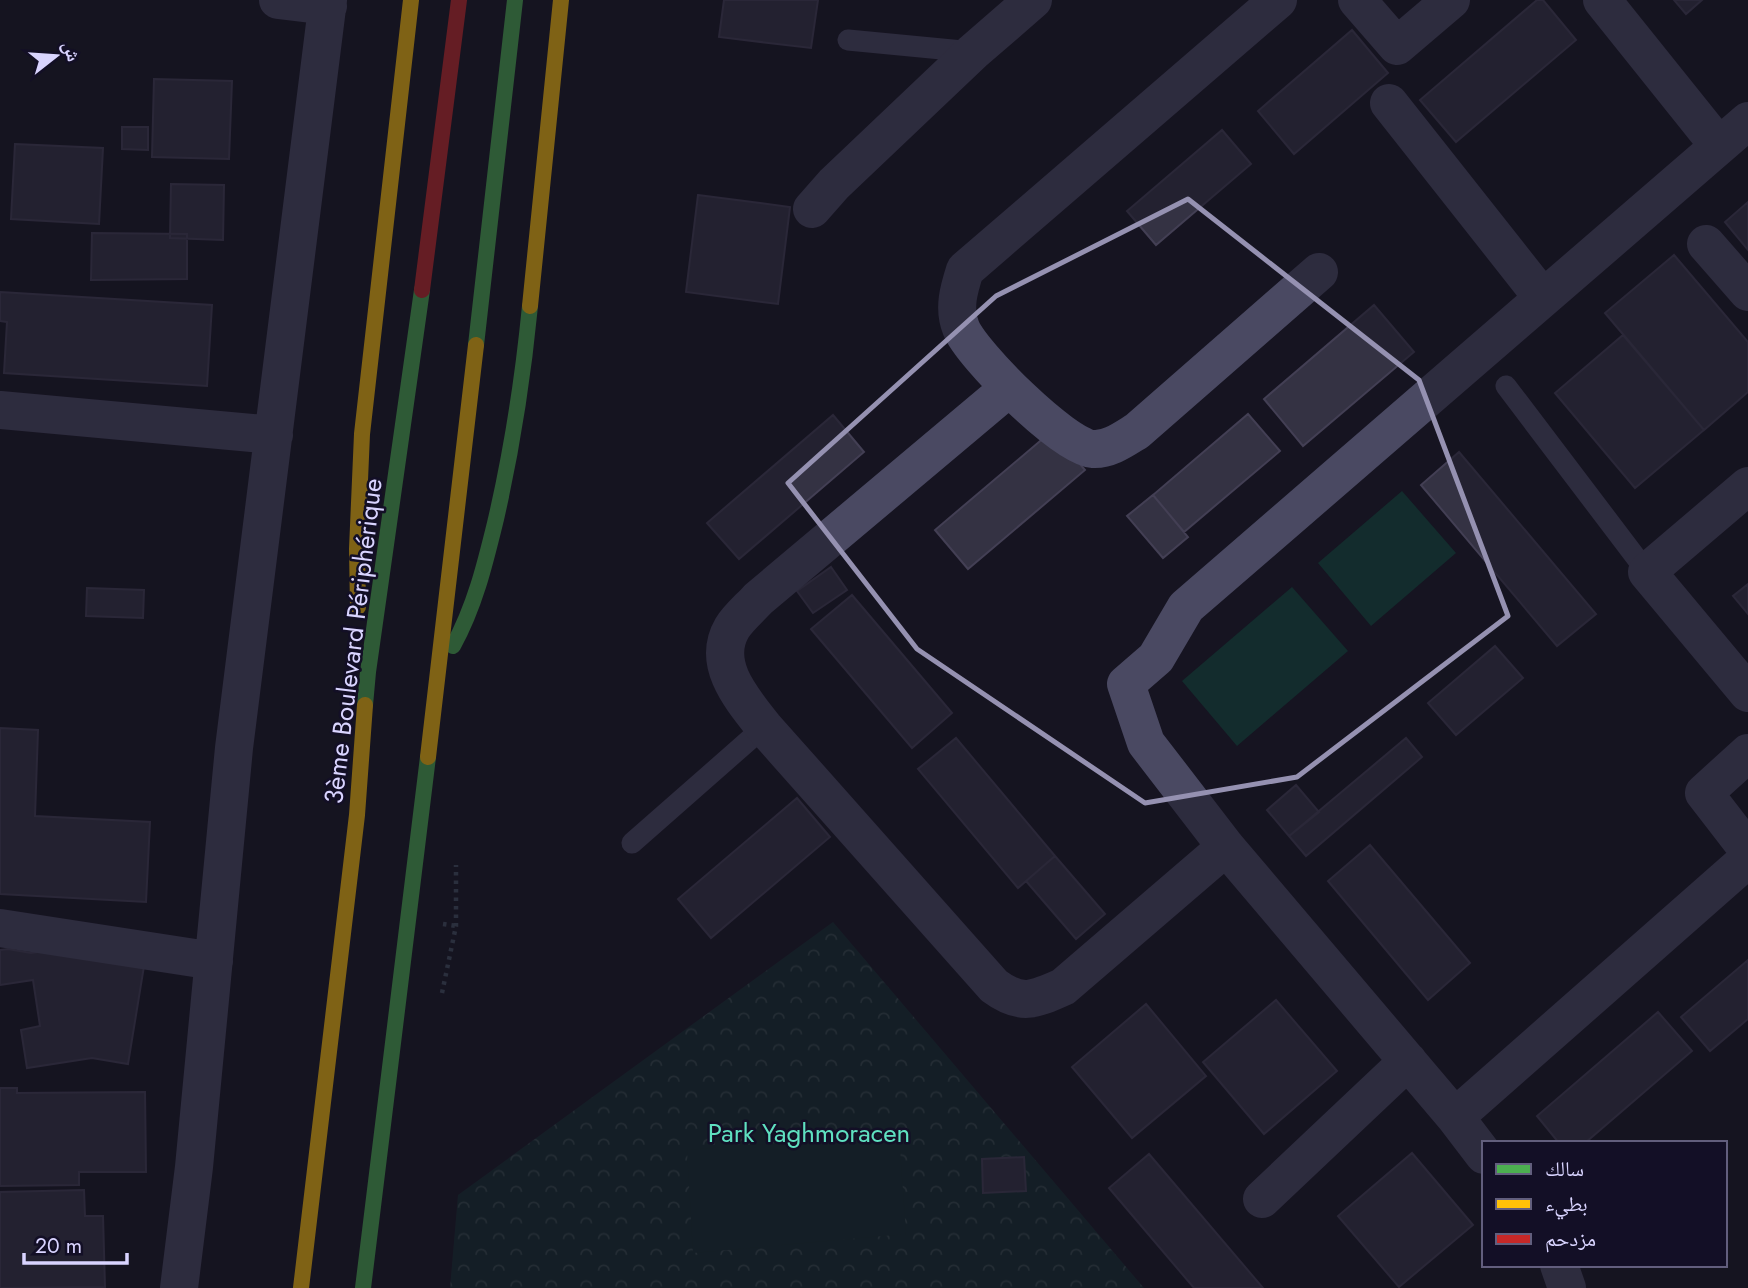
<svg xmlns="http://www.w3.org/2000/svg" width="1748" height="1288" font-family="Jost,'Noto Naskh Arabic',sans-serif">
	<style>
		.park { fill: url(#park-crowns) }
		.garden { fill: #132c2d }
		.building { fill: #343243; stroke: #433f54; stroke-width: 2 }
		.lines { fill: none; stroke-linecap: round; stroke-linejoin: round }
		.path { stroke: #44505f; stroke-width: 4.5; stroke-dasharray: 3.5 5; stroke-linecap: butt }
		.lane { stroke: #4a4962; stroke-width: 21 }
		.street { stroke: #4a4962; stroke-width: 38 }
		.fast { stroke: #4caf50; stroke-width: 16 }
		.slow { stroke: #ffc107; stroke-width: 16 }
		.jam { stroke: #c62828; stroke-width: 16 }
		.marked { fill: none; stroke: #9591b1; stroke-width: 5; stroke-linejoin: round }
		.labels { text-anchor: middle; dominant-baseline: central; stroke-width: 5; stroke-linejoin: round; paint-order: stroke }
		.street-label { font-size: 26px; fill: #d9d4ff; stroke: #130f26 }
		.park-label { font-size: 26px; fill: #5fe0c0; stroke: #130f26 }
	</style>
	<defs>
		<pattern id="park-crowns" width="20" height="18" patternUnits="userSpaceOnUse" patternTransform="scale(1.75)"><rect width="20" height="18" fill="#132c2d"/><path d="M2 6a3 3 0 1 1 6 0M12 15a3 3 0 1 1 6 0" fill="none" stroke="#354a4c"/></pattern>
	</defs>
	<rect width="100%" height="100%" fill="#161421"/>
	<!-- park -->
	<path class="park" d="M833,922L1144,1288H450L458,1195Z"/>
	<!-- garden -->
	<path class="garden" d="M1402,491L1456,553L1371,626L1318,563Z
		M1292,587L1348,651L1237,746L1182,681Z
		M899,1134L906,1234L693,1253L687,1150Z"/>
	<!-- building -->
	<path class="building" d="M724,0H818L811,48L719,37Z
		M1537,0H1543L1576,40L1456,142L1420,100Z
		M1674,0H1702L1686,14Z
		M1352,30L1388,73L1294,154L1258,111Z
		M154,79L232,81L229,159L152,157Z
		M122,127H148V150L122,149Z
		M1222,130L1251,164L1156,245L1127,211Z
		M15,144L103,148L99,224L11,219Z
		M171,184L224,185L223,240L170,238Z
		M698,195L790,207L778,304L686,292Z
		M1748,202V250L1725,222Z
		M92,233L187,234V279L91,280Z
		M1674,255L1748,342V392L1704,430L1605,313Z
		M0,292L212,305L207,386L4,373L7,322L0,321Z
		M1374,305L1414,352L1303,446L1264,399Z
		M1623,335L1704,430L1635,488L1555,393Z
		M1248,414L1280,451L1184,532L1153,495Z
		M833,415L864,452L739,559L707,523Z
		M1052,431L1085,470L968,569L935,530Z
		M1459,452L1596,614L1557,646L1421,485Z
		M1153,495L1188,537L1163,558L1127,516Z
		M831,567L847,590L813,613L797,591Z
		M1748,584V614L1733,596Z
		M87,588L144,590L143,618L86,616Z
		M852,595L952,713L912,748L811,629Z
		M1495,646L1523,678L1456,735L1428,703Z
		M0,728L38,730L35,816L150,822L146,902L0,894Z
		M956,738L1055,856L1018,888L918,769Z
		M1406,738L1422,757L1306,856L1289,836Z
		M1296,785L1319,812L1289,836L1267,810Z
		M797,798L830,837L711,938L678,899Z
		M1370,845L1470,963L1428,1000L1328,881Z
		M1055,856L1105,914L1076,939L1026,881Z
		M93,943L145,960L128,1064L92,1058L27,1068L21,1030L40,1026L33,980L0,985V950L8,949L31,953Z
		M1748,960V1019L1710,1051L1681,1017Z
		M1276,1000L1337,1071L1264,1134L1203,1062Z
		M1146,1004L1206,1076L1132,1138L1072,1067Z
		M1658,1012L1692,1051L1585,1143H1559L1537,1116Z
		M0,1088H17V1093L145,1092L146,1172H79V1185L0,1186Z
		M1412,1153L1473,1225L1399,1287L1338,1216Z
		M1149,1154L1263,1288H1194L1109,1188Z
		M1024,1157L1026,1191L983,1193L982,1159Z
		M84,1190L85,1216H103L105,1287L0,1288V1192Z"/>
	<g class="lines">
		<!-- path -->
		<path class="path" d="M443,924L456,926
			M442,993L456,926V865"/>
		<!-- lane -->
		<path class="lane" d="M848,40L973,52
			M1506,386L1647,572
			M632,843L764,727"/>
		<!-- street -->
		<path class="street" d="M278,0L328,6
			M1278,0L965,270C959,289 953,308 961,328C972,355 1064,447 1093,449C1109,450 1124,439 1137,431L1319,272
			M1357,0L1397,46L1451,0
			M1602,0L1719,146
			M1389,103L1543,298
			M812,209L834,184L973,52L1033,0
			M1706,244L1748,292
			M1009,388L758,599C750,608 738,618 732,628C711,664 742,699 764,727L994,986C1021,1006 1034,1000 1063,987L1226,847
			M0,410L274,435
			M1748,486L1647,572L1748,693
			M1748,753L1704,793L1748,850
			M0,928L214,961
			M1455,1117L1748,859
			M1484,1155L1455,1117L1226,847L1146,743L1126,684L1156,658L1186,607L1748,121
			M1262,1199L1408,1061
			M1559,1265L1567,1288
			M179,1288L194,1167L234,748L328,0"/>
		<!-- fast -->
		<path class="fast" d="M476,345L515,0
			M453,646C475,606 485,564 496,519C512,449 523,378 530,306
			M365,705L368,672L422,290
			M363,1288L428,757"/>
		<!-- slow -->
		<path class="slow" d="M530,306L561,0
			M358,607L357,549L362,434L411,0
			M428,757L476,345
			M301,1288L357,815L365,705"/>
		<!-- jam -->
		<path class="jam" d="M422,290L459,0"/>
	</g>
	<!-- marked area -->
	<path d="M0 0H1748V1288H0ZM1188,199L1419,380L1508,616L1297,777L1145,803L917,649L788,483L996,296Z" fill="#161421" fill-opacity=".55" fill-rule="evenodd"/>
	<path class="marked" d="M1188,199L1419,380L1508,616L1297,777L1145,803L917,649L788,483L996,296Z"/>
	<g class="labels">
		<!-- street labels -->
		<g class="street-label">
			<text transform="translate(353 641) rotate(-83)">3ème Boulevard Périphérique</text>
		</g>
		<!-- park labels -->
		<g class="park-label">
			<text x="809" y="1133">Park Yaghmoracen</text>
		</g>
	</g>
	<!-- legend -->
	<rect x="1482" y="1141" width="245" height="126" fill="#130f26" stroke="#625e7d" stroke-width="2"/>
	<rect x="1496" y="1164" width="35" height="10" fill="#4caf50" stroke="#625e7d" stroke-width="2"/>
	<text x="1545" y="1176" font-size="21" fill="#d9d4ff">سالك</text>
	<rect x="1496" y="1199" width="35" height="10" fill="#ffc107" stroke="#625e7d" stroke-width="2"/>
	<text x="1545" y="1211" font-size="21" fill="#d9d4ff">بطيء</text>
	<rect x="1496" y="1234" width="35" height="10" fill="#c62828" stroke="#625e7d" stroke-width="2"/>
	<text x="1545" y="1246" font-size="21" fill="#d9d4ff">مزدحم</text>
	<!-- north arrow -->
	<g transform="translate(56 56) rotate(73)" stroke="#130f26" stroke-width="5" paint-order="stroke">
	<path d="M0-5L12 26L0 18L-12 26Z" fill="#d9d4ff"/>
	<text y="-10" font-size="19" font-weight="bold" text-anchor="middle" fill="#d9d4ff">ش</text>
	</g>
	<!-- scale -->
	<path d="M24 1253v10h103v-10" fill="none" stroke="#d9d4ff" stroke-width="3.5"/>
	<text x="35" y="1253" font-size="21" fill="#d9d4ff" stroke="#130f26" stroke-width="5" paint-order="stroke">20 m</text>
</svg>
